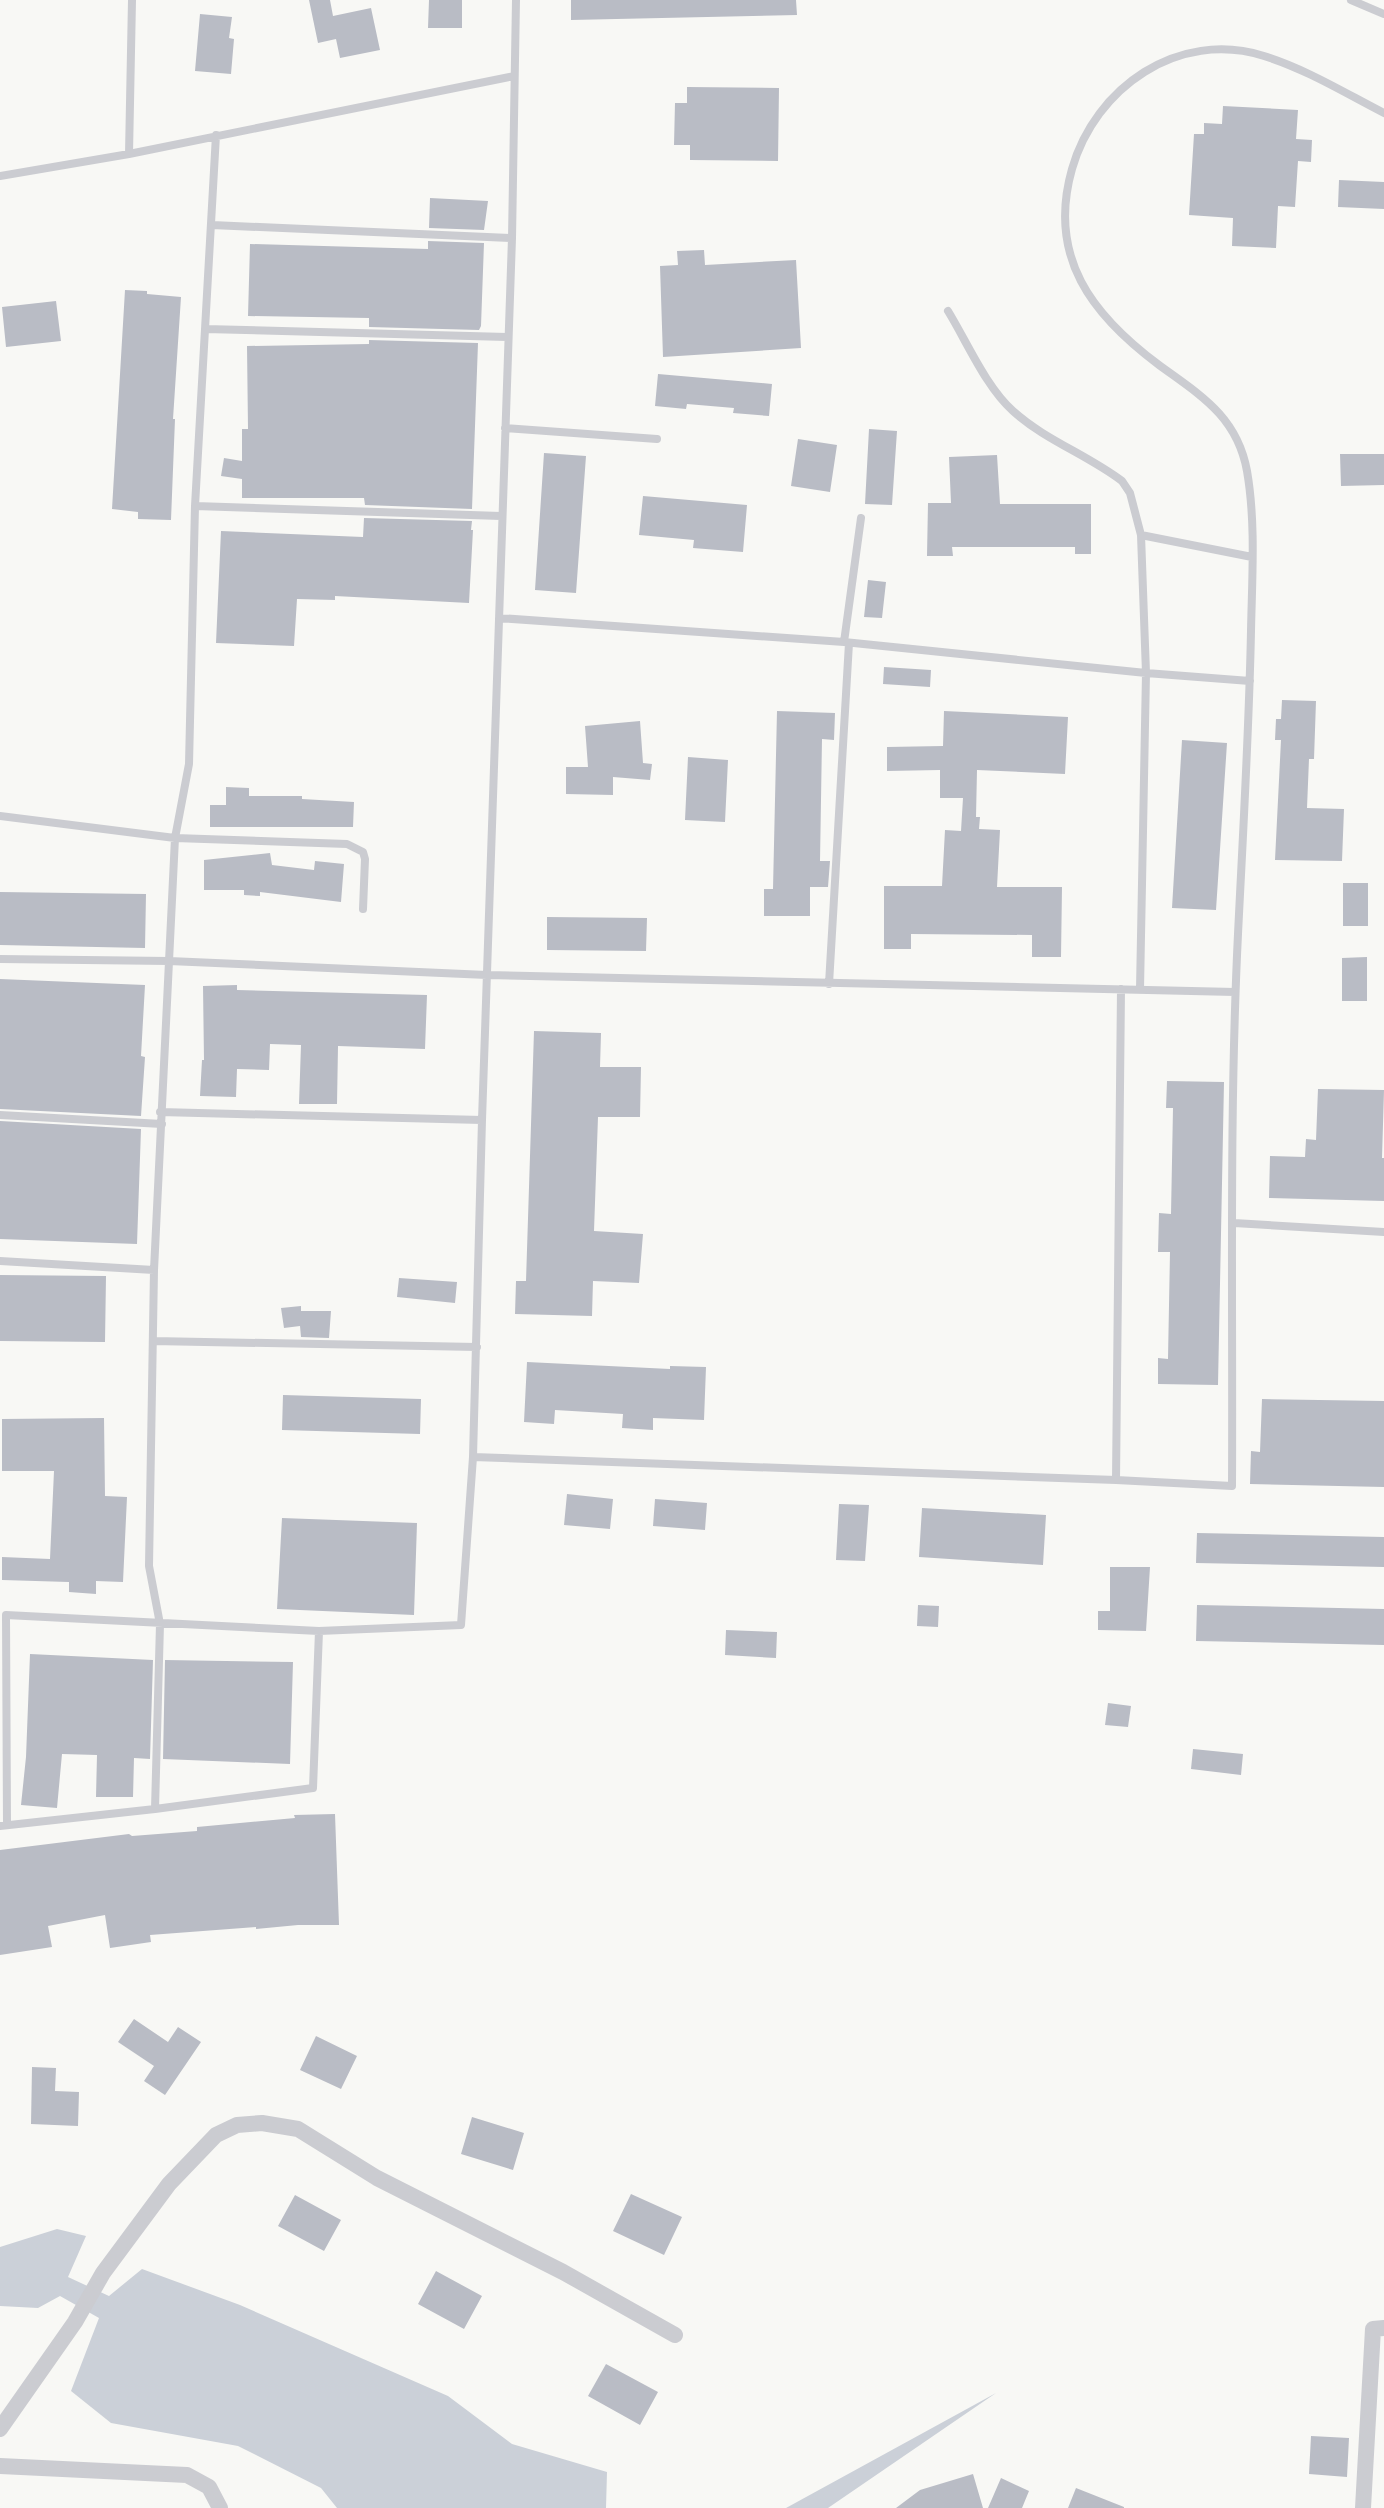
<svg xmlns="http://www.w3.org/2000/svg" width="1384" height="2508" font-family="Barlow,sans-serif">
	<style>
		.water { fill: #cbd0d8 }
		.building { fill: #b9bcc5 }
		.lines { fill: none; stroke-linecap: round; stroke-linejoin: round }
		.service { stroke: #cbccd1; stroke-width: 8 }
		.minor { stroke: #cbccd1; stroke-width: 16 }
	</style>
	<rect width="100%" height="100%" fill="#f8f8f5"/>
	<!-- water -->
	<path class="water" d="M57,2229L86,2236L68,2277L109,2296L142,2269L240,2305L448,2396L512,2444L607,2472L606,2508H337L321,2488L238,2446L111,2423L71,2391L99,2318L60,2296L38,2308L0,2306V2247Z
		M996,2393L828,2508H786Z"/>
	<!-- building -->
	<path class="building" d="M309,0H330L333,16L371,8L380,50L340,58L336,39L318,43Z
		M429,0H462V28H428Z
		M571,0H796L797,15L571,20Z
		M200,14L232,17L229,38L234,39L231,74L195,71Z
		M687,87L779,88L778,161L690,160V145H674L675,103H687Z
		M1223,106L1298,110L1296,139L1312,140L1311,162L1298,161L1295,207L1278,206L1276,248L1232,246L1233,218L1189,215L1194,134H1204V123L1222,124Z
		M1339,180L1384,182V209L1338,207Z
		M430,198L488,201L484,230L429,228Z
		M428,241L484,243L481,326L479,330L369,327V318L248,316L250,244L428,249Z
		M704,250L705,265L796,260L801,348L663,357L660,266L678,265L677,251Z
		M125,290L147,291V294L181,297L173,419H175L171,520L138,519V512L112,509Z
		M56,301L61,341L6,347L2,307Z
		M369,340L478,343L472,509L365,505L364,498H242V479L221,476L224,458L242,461V429H248L247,346L369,344Z
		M658,374L772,384L769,416L733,413L734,408L687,404L686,409L655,406Z
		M869,429L897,431L892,505L865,504Z
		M798,439L837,445L830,492L791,486Z
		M544,453L586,456L576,593L535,590Z
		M1340,454H1384V485L1341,486Z
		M997,455L1000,504H1091V554H1075V547H952L953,556H927L928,503H951L949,457Z
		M643,496L747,505L743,552L693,548L694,540L639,535Z
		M364,518L472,521L471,530H473L469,603L335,596V600L297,599L294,646L216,643L221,531L363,537Z
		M868,580L886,582L882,618L864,617Z
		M884,667L931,670L930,687L883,684Z
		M1282,700L1316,701L1314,759H1309L1307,808L1344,809L1342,861L1275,860L1281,740H1275L1276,719H1281Z
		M777,711L835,713L834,740L822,739L820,861H830L828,887H810V916H764V889H773Z
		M944,711L1068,717L1065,774L977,770L976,817H980L979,829L1000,830L997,887H1062L1061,957H1032V935L911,934V949H884V886H942L945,830L961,831L963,798H940V770L887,771V747L943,746Z
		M640,721L643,763L652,764L650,780L613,777V795L566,794V767H588L585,726Z
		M1182,740L1227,743L1216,910L1172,908Z
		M688,757L728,760L725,822L685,820Z
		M226,787L249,788V796H302V799L354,802L353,827H210V805H226Z
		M270,853L272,865L314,870L315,861L344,864L341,902L260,892V896L244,895V890H204V860Z
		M1343,883H1368V926H1343Z
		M0,892L146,894L145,948L0,945Z
		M547,917L647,918L646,951L547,950Z
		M1367,957V1001H1342V958Z
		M0,979L145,985L141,1056L145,1057L141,1116L0,1109Z
		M237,985V990L427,995L425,1049L338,1046L337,1104H299L301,1045L270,1044L269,1070L237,1069L236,1097L200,1096L202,1060H204L203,986Z
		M534,1031L601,1033L600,1067H641L640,1117H598L594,1231L643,1234L639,1283L593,1281L592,1316L515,1314L516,1281H526Z
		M1167,1081L1224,1082L1218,1385L1158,1384V1358L1168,1359L1170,1252H1158L1159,1213L1171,1214L1173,1108H1166Z
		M1318,1089L1384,1090L1382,1158H1384V1201L1269,1198L1270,1156L1305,1157L1306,1139L1316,1140Z
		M0,1121L141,1129L137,1244L0,1239Z
		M0,1275L106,1276L105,1342L0,1341Z
		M399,1278L457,1282L455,1303L397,1297Z
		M301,1306V1311H331L329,1338L301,1337L300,1326L284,1328L281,1308Z
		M527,1362L670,1369V1366L706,1367L704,1420L653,1418V1430L622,1428L623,1414L555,1410L554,1424L524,1422Z
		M283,1395L421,1399L420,1434L282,1430Z
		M1262,1399L1384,1401V1487L1250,1484L1251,1451L1260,1452Z
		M104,1418L105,1496L127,1497L123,1582L96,1581V1594L69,1592V1582L2,1580V1557L50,1559L54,1471H2V1419Z
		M567,1494L613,1499L610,1529L564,1525Z
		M655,1499L707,1503L705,1530L653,1526Z
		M839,1504L869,1505L865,1561L836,1560Z
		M922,1508L1046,1515L1043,1565L919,1557Z
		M282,1518L417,1523L414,1615L277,1609Z
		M1197,1533L1384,1537V1567L1196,1563Z
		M1110,1567H1150L1146,1631L1098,1630V1611H1110Z
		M918,1605L939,1606L938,1627L917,1626Z
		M1197,1605L1384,1609V1645L1196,1641Z
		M726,1630L777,1632L776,1658L725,1655Z
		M30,1654L153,1660L150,1759L134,1758L133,1797H96L97,1755L62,1754L57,1808L21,1805L26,1757Z
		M165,1660L293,1662L290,1764L163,1759Z
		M1108,1703L1131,1706L1128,1727L1105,1725Z
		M1193,1749L1243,1754L1241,1775L1191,1769Z
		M335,1814L339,1925H298L256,1929V1927L150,1935L151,1942L110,1948L105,1915L48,1926L52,1947L0,1955V1850L129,1834L132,1836L197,1831V1827L295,1818L294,1815Z
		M134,2019L168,2042L178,2027L201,2042L165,2095L144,2081L154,2066L118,2042Z
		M316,2036L357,2056L341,2089L300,2070Z
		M32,2067L56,2068L55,2091L79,2092L78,2126L31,2124Z
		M472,2117L524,2133L513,2170L461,2154Z
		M631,2194L682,2217L664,2255L613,2231Z
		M295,2195L341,2220L324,2251L278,2226Z
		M436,2271L482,2296L464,2329L418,2304Z
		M606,2364L658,2392L640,2425L588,2396Z
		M1311,2436L1349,2438L1347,2477L1309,2474Z
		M973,2474L983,2508H896L920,2490Z
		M1001,2478L1029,2491L1022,2508H988Z
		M1076,2488L1124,2507V2508H1068Z"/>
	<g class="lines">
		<!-- service -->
		<path class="service" d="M1351,0L1384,14
			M129,154L132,0
			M0,176L129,154L514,76
			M212,225L512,238
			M948,311C967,342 986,387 1013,411C1045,440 1088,455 1122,481L1130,493L1141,535L1146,673L1140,989
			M205,329L507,337
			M505,428L657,439
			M195,506L501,516
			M1141,535L1252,557
			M499,618L844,642L1146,673L1250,681
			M844,642L861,518
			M0,816L175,838L347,844L363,852L365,859L363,909
			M0,959L169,961L487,975L1235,992
			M829,984L849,643
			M160,1112L482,1120
			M0,1115L162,1124
			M1234,1223L1384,1232
			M0,1261L154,1270
			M153,1341L477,1347
			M473,1457L1116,1480L1232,1486C1233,1302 1229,1117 1238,934C1243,833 1249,732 1251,631C1252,578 1256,523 1247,471C1237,416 1200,395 1159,365C1092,315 1047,257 1072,169C1095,88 1178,29 1264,56C1306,69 1345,93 1384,113
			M1116,1480L1121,989
			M155,1809L160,1624L149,1566L154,1270L175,838L189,764L195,506L216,135
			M7,1825L6,1615L319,1631L461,1625L473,1457L482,1120L512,238L516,0
			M0,1826L155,1809L313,1788L319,1631"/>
		<!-- minor -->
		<path class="minor" d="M0,2429L75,2322L103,2273L169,2184L216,2135L237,2125L262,2123L298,2129L377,2178L563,2272L675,2335
			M0,2466L187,2475L209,2487L220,2508
			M1363,2508L1373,2329L1384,2328"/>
	</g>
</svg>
